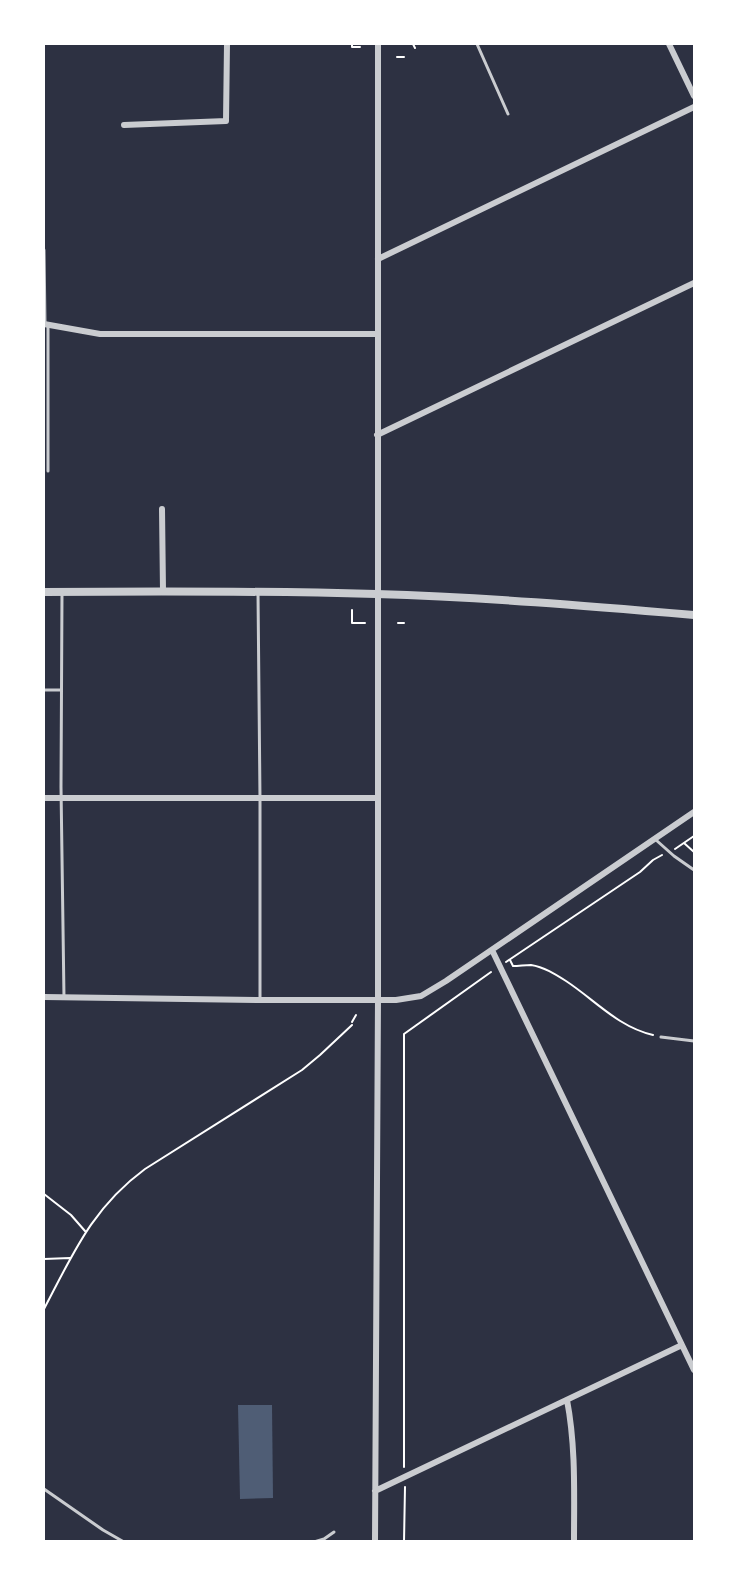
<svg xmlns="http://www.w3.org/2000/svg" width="738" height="1585" font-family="Poppins,sans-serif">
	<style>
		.water { fill: #4f5d75 }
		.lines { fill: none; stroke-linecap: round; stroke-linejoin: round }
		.path { stroke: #fff; stroke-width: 2 }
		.service { stroke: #caccd0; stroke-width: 3 }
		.minor { stroke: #caccd0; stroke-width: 6 }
		.tertiary { stroke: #caccd0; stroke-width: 8 }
	</style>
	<rect width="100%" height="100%" fill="#2d3142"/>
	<!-- water -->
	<path class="water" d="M238,1405H272L273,1498L240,1499Z"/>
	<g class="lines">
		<!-- path -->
		<path class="path" d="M352,44V47H360
			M413,44L415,48
			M397,57H404
			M352,610V623H365
			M398,623H404
			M684,843L694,852
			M675,849L694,836
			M510,960L513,966C519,966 525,965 531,965C544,967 555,974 566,981C595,1000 618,1027 653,1035
			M506,962L640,872L653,860L662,855
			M352,1022L356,1015
			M44,1194L71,1215L85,1231
			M44,1259L70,1258
			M44,1309C73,1254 92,1208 145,1169L302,1070L320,1055L352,1025
			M404,1467V1034L491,972
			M404,1542L405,1487"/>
		<!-- service -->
		<path class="service" d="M477,44L508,114
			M44,250L45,323
			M48,471V325
			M62,593L61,787L64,998
			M258,593L260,799V1000
			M44,690H61
			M656,840L674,856L694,870
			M661,1037L694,1041
			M44,1489L103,1530L124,1542
			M314,1542L324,1539L334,1532"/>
		<!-- minor -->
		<path class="minor" d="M669,44L694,96
			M124,125L226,121L227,44
			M378,259L694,107
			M44,324L100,334H378
			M377,435L694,283
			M162,509L163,591
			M44,798H378
			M492,950L694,1370
			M44,997L260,1000H396L421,996L446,981L694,812
			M567,1400C576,1447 574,1494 574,1542
			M375,1491L682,1345
			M375,1542L378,999V44"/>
		<!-- tertiary -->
		<path class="tertiary" d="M44,592C154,591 265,591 376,594C482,597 589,606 694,615"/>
	</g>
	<!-- border -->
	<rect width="738" height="1585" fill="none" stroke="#ffffff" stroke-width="90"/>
</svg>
